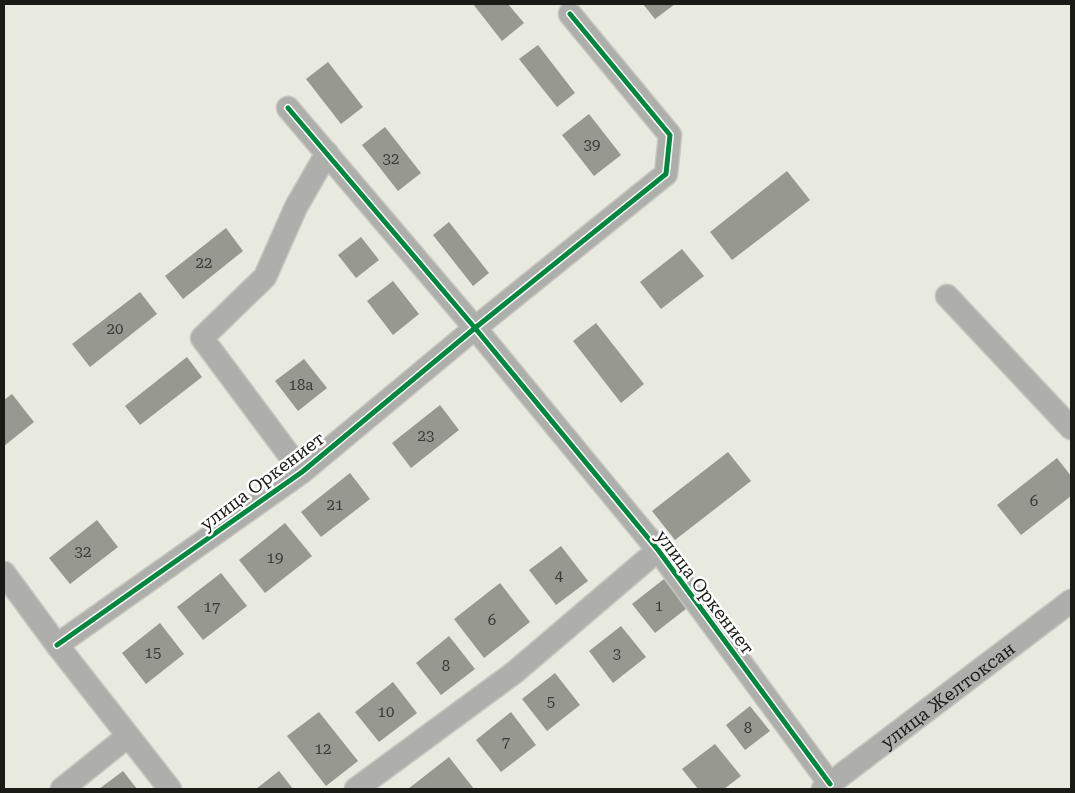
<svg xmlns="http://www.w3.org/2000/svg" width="1075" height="793" font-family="'Roboto Serif',serif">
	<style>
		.building { fill: #979890 }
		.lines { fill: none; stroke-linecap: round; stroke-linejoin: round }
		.minor-casing { stroke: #c6c7c0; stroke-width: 25 }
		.minor { stroke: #aeaeaa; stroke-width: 22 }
		.cycleway-casing { stroke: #fff; stroke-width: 8 }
		.cycleway { stroke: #00873e; stroke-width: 5 }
		.labels { text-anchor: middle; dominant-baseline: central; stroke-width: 5; stroke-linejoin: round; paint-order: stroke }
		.number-label { font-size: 15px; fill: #3a3a34 }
		.street-label { font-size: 18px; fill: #1b1b15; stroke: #fff }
	</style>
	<rect width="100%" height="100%" fill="#e8e9df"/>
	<!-- building -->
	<path class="building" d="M473,4H508L524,23L502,41Z
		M643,4H675L655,19Z
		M538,45L575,93L557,107L519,59Z
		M328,62L363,107L341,124L306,79Z
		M589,114L621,155L594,176L562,135Z
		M385,127L421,173L398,191L362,145Z
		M787,171L810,200L732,260L710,232Z
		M449,222L489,273L473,286L433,235Z
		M226,228L243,251L183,299L165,276Z
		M361,237L379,260L356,278L338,255Z
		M682,249L704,276L661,309L640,282Z
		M393,281L419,314L393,335L367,301Z
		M140,292L157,314L90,367L72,344Z
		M596,323L644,384L621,403L573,341Z
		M187,357L202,377L140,425L125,406Z
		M304,359L327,388L298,411L275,381Z
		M12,394L34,422L4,446V400Z
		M440,405L459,430L411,468L392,443Z
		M728,452L751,481L675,540L652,511Z
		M1057,458L1071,476V496L1021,535L997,505Z
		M350,473L370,499L321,537L301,512Z
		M97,520L118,547L70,584L49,558Z
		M285,523L312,556L265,593L239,560Z
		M561,546L588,581L556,605L529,570Z
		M221,573L247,606L203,640L177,607Z
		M664,579L687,608L655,633L632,604Z
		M500,583L530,622L484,658L454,619Z
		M160,623L184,654L146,684L122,653Z
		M621,626L646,657L613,683L589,651Z
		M449,636L475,669L441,695L416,663Z
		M555,673L580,705L547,731L522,699Z
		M393,682L417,713L379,742L355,712Z
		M750,706L770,731L745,750L726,725Z
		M319,712L358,761L326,786L287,736Z
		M511,712L536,745L501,772L476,740Z
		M715,744L741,776L724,789H698L682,769Z
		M449,757L474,789H408Z
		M123,771L137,789H99Z
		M279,771L293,789H256Z"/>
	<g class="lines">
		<defs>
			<g id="minor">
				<path d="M288,108L475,328L658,550L830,784"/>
				<path d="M947,296L1071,428"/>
				<path d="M302,472L202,338L265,277L296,207L327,153"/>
				<path d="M4,573L57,645L170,789"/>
				<path d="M57,645L302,472L475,328L666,174L670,135L570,14"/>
				<path d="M62,789L128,736"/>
				<path d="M356,789L515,672L658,550"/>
				<path id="s1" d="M823,789L1071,601"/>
			</g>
		</defs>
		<!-- minor casing -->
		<use href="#minor" class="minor-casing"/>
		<!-- minor -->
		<use href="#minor" class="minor"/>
		<defs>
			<path id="cycleway" d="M288,108L475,328L658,550L830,784
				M57,645L302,472L475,328L666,174L670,135L570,14"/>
		</defs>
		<!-- cycleway casing -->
		<use href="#cycleway" class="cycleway-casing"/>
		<!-- cycleway -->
		<use href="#cycleway" class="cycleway"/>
	</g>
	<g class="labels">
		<!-- number labels -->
		<g class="number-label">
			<text x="592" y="145">39</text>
			<text x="391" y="159">32</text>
			<text x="204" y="263">22</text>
			<text x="115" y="329">20</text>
			<text x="301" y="385">18а</text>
			<text x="426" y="436">23</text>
			<text x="1034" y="501">6</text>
			<text x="335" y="505">21</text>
			<text x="83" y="552">32</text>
			<text x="275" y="558">19</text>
			<text x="559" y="576">4</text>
			<text x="659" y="606">1</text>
			<text x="212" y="607">17</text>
			<text x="492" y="620">6</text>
			<text x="153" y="653">15</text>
			<text x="617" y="654">3</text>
			<text x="446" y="666">8</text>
			<text x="551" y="702">5</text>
			<text x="386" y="712">10</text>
			<text x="748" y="728">8</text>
			<text x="506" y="742">7</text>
			<text x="323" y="749">12</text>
		</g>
		<!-- street labels -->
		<g class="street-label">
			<text transform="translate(262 481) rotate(-37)">улица Оркениет</text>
			<text transform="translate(705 592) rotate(53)">улица Оркениет</text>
			<text stroke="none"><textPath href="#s1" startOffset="156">улица Желтоксан</textPath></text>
		</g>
	</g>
	<!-- border -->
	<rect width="1075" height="793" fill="none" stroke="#1b1b15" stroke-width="10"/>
</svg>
